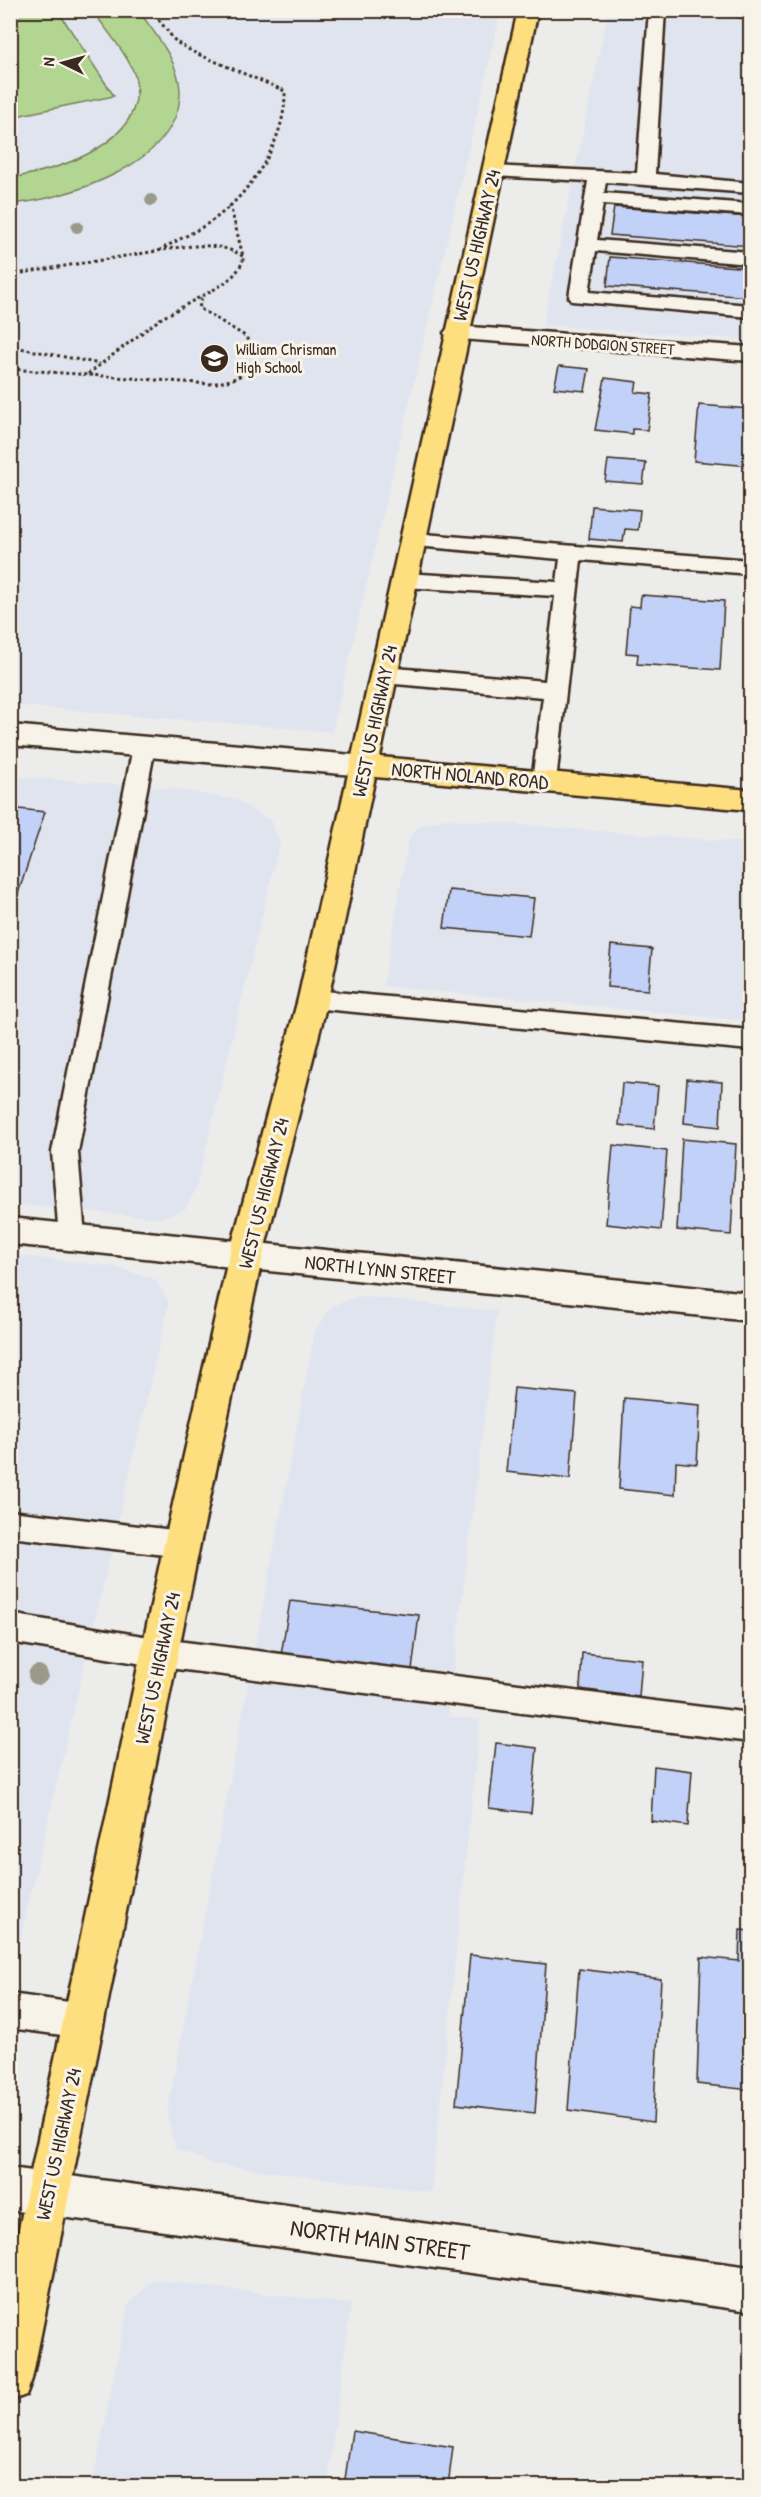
<svg xmlns="http://www.w3.org/2000/svg" width="761" height="2497" font-family="'Patrick Hand',sans-serif">
	<style>
		.built { fill: #dfe4ef }
		.green { fill: #b2d692; stroke: #768058; stroke-width: 1.5 }
		.building { fill: #c2d1f7; stroke: #3b2a1e; stroke-width: 1.5 }
		.lines { fill: none; stroke-linecap: round; stroke-linejoin: round }
		.lane-casing { stroke: #3b2a1e; stroke-width: 5 }
		.street-casing { stroke: #3b2a1e; stroke-width: 5 }
		.primary-casing { stroke: #3b2a1e; stroke-width: 5 }
		.path { stroke: #3b2a1e; stroke-width: 3; stroke-dasharray: 3 3; stroke-linecap: butt }
		.lane { fill: #f7f3e8; fill-rule: evenodd }
		.street { fill: #f7f3e8; fill-rule: evenodd }
		.primary { fill: #fedf80; fill-rule: evenodd }
		.tree { fill: #9b998a }
		.labels { text-anchor: middle; dominant-baseline: central; stroke-width: 6; stroke-linejoin: round; paint-order: stroke }
		.far-street-label { font-size: 16px; fill: #3b2a1e; stroke: #f7f3e8 }
		.far-poi-label { font-size: 16px; fill: #3b2a1e; stroke: #f7f3e8; text-anchor: start }
		.street-label { font-size: 20px; fill: #3b2a1e; stroke: #f7f3e8 }
		.near-street-label { font-size: 24px; fill: #3b2a1e; stroke: #f7f3e8 }
	</style>
	<rect width="100%" height="100%" fill="#ececeb"/>
	<filter id="ink" filterUnits="userSpaceOnUse"><feTurbulence type="fractalNoise" baseFrequency=".0167" numOctaves="2"/><feDisplacementMap in="SourceGraphic" scale="12" xChannelSelector="R" yChannelSelector="G"/><feConvolveMatrix kernelMatrix="1 2 1 2 8 2 1 2 1" color-interpolation-filters="sRGB"/></filter>
	<g filter="url(#ink)">
		<!-- built -->
		<path class="built" d="M10,11H501L332,732L11,705Z
			M608,11H750V340L543,325Z
			M10,776L175,789L237,800L270,821L280,841L196,1189L184,1210L160,1218L11,1204Z
			M446,819L750,843V1021L383,986L409,837L421,825Z
			M11,1255L116,1267L156,1280L169,1303L11,1978Z
			M358,1296L497,1311L448,1716L480,1720L431,2192L212,2164L175,2148L167,2114L315,1331L332,1306Z
			M153,2280L351,2304L327,2486H92L128,2305Z"/>
		<!-- green -->
		<path class="green" d="M11,10L58,11L114,96L11,117Z
			M93,11H139C155,34 179,61 180,91C181,164 67,199 11,204V178C57,170 145,145 136,81C133,60 105,29 93,11Z"/>
		<!-- building -->
		<path class="building" d="M614,207L750,217V246L610,235Z
			M610,257L750,268V297L607,286Z
			M559,366L589,369L585,391L554,388Z
			M605,378L637,382L635,392L652,394L647,430L632,429V434L595,430Z
			M699,405L750,409V466L694,461Z
			M608,460L646,463L643,484L605,481Z
			M592,506L640,510L638,530L625,529L623,542L589,539Z
			M641,595L724,601L720,670L637,664L638,654L626,653L630,606L640,607Z
			M10,808L45,812L10,918Z
			M449,890L534,898L529,936L444,928Z
			M611,945L652,949L648,990L607,987Z
			M687,1079L722,1082L720,1127L684,1123Z
			M622,1083L658,1086L654,1129L619,1125Z
			M682,1139L736,1144L731,1235L677,1230Z
			M613,1145L667,1151L661,1230L606,1224Z
			M514,1388L577,1394L570,1479L506,1472Z
			M624,1398L700,1405L697,1464L676,1462L675,1495L619,1489Z
			M290,1601L419,1615L412,1670L281,1655Z
			M582,1653L642,1659L639,1697L580,1689Z
			M496,1743L537,1748L531,1813L489,1808Z
			M654,1766L692,1771L688,1826L651,1821Z
			M740,1930L750,1931V2090L697,2084L701,1957L739,1961Z
			M470,1955L546,1964L535,2113L456,2104Z
			M579,1969L661,1979L653,2122L568,2110Z
			M352,2431L453,2447L448,2486H344Z"/>
		<g class="lines">
			<defs>
				<path id="lane" d="M649,10H665L655,174L750,183V193L606,182L604,193L750,204V215L603,204L597,240L750,252V264L596,251L589,292L750,305V317L572,301L569,297L588,181L493,176L484,171L493,166L637,173Z
					M722,10H750V17L730,15Z
					M412,533L750,560V574L581,560L556,781L552,787L544,789L536,787L532,781L543,697L384,683L376,680L373,675L376,670L384,667L545,681L555,596L404,587L396,585L393,580L396,575L404,573L557,582L560,559L405,545L401,540L405,535Z
					M144,739L152,741L155,747L78,1152L85,1237L82,1245L72,1248L62,1245L59,1237L52,1152L133,747L136,741Z
					M313,990L750,1030V1050L313,1008L304,1006L301,999L304,992Z
					M10,1511L182,1531L192,1535L197,1544L192,1553L182,1557L10,1537Z
					M10,1614L161,1639L750,1713V1742L161,1667L10,1642Z
					M10,1994L84,2004L96,2009L101,2021L96,2033L84,2038L10,2028Z"/>
				<path id="street" d="M456,326L750,347V361L448,338L444,333L448,328Z
					M10,725L365,756L375,759L379,766L375,773L365,776L10,745Z
					M10,1218L750,1293V1321L10,1244Z
					M10,2168L750,2267V2311L10,2210Z"/>
				<path id="primary" d="M518,10H538L380,757L750,790V810L375,777L328,999L263,1255L200,1544L32,2379L26,2395L10,2401V2271L164,1544L229,1255L298,999Z"/>
			</defs>
			<!-- lane casing -->
			<use href="#lane" class="lane-casing"/>
			<!-- street casing -->
			<use href="#street" class="street-casing"/>
			<!-- primary casing -->
			<use href="#primary" class="primary-casing"/>
			<!-- path -->
			<path class="path" d="M155,15L176,42L193,52L285,91C286,140 252,192 213,220C196,232 177,240 160,250
				M230,205L243,256
				M10,275L181,247C205,245 224,244 244,257C238,278 220,286 202,296L199,308L245,336L258,355C247,377 233,381 210,384L10,369
				M10,346L100,364
				M88,374L160,319L202,296"/>
			<!-- lane -->
			<use href="#lane" class="lane"/>
			<!-- street -->
			<use href="#street" class="street"/>
			<!-- primary -->
			<use href="#primary" class="primary"/>
		</g>
		<!-- trees -->
		<g class="tree">
			<circle cx="151" cy="200" r="6"/>
			<circle cx="77" cy="227" r="6"/>
			<circle cx="38" cy="1675" r="10"/>
		</g>
	</g>
	<!-- icons -->
	<defs>
		<symbol id="school-disc" viewBox="-11 -11 22 22"><circle r="9.5" fill="#3b2a1e" stroke="#f7f3e8"/><path d="M0-5L7-2L0 1L-7-2ZM-4 1L0 2.5L4 1V4Q0 6-4 4Z" fill="#fff"/></symbol>
	</defs>
	<g fill-rule="evenodd">
		<use href="#school-disc" x="198" y="342" width="33" height="33"/>
	</g>
	<g class="labels">
		<!-- far-street labels -->
		<g class="far-street-label">
			<text transform="translate(603 344) rotate(4)">NORTH DODGION STREET</text>
		</g>
		<!-- far-poi labels -->
		<g class="far-poi-label">
			<text x="236" y="349">William Chrisman<tspan x="236" dy="18">High School</tspan></text>
		</g>
		<!-- street labels -->
		<g class="street-label">
			<text transform="translate(476 245) rotate(-77)">WEST US HIGHWAY 24</text>
			<text transform="translate(374 721) rotate(-78)">WEST US HIGHWAY 24</text>
			<text transform="translate(470 775) rotate(5)">NORTH NOLAND ROAD</text>
			<text transform="translate(263 1193) rotate(-76)">WEST US HIGHWAY 24</text>
			<text transform="translate(380 1269) rotate(6)">NORTH LYNN STREET</text>
			<text transform="translate(157 1668) rotate(-78)">WEST US HIGHWAY 24</text>
			<text transform="translate(58 2144) rotate(-78)">WEST US HIGHWAY 24</text>
		</g>
		<!-- near-street labels -->
		<g class="near-street-label">
			<text transform="translate(380 2239) rotate(8)">NORTH MAIN STREET</text>
		</g>
	</g>
	<!-- margin -->
	<rect width="761" height="2497" fill="none" stroke="#f7f3e8" stroke-width="36"/>
	<rect x="18" y="18" width="725" height="2461" fill="none" stroke="#3b2a1e" stroke-width="2" filter="url(#ink)"/>
	<!-- north arrow -->
	<g transform="translate(63 63) rotate(275)" stroke="#f7f3e8" stroke-width="4.5" paint-order="stroke">
	<path d="M0-4.5L10 22L0 15L-10 22Z" fill="#3b2a1e"/>
	<text y="-9" font-size="16" font-weight="bold" text-anchor="middle" fill="#3b2a1e">N</text>
	</g>
</svg>
